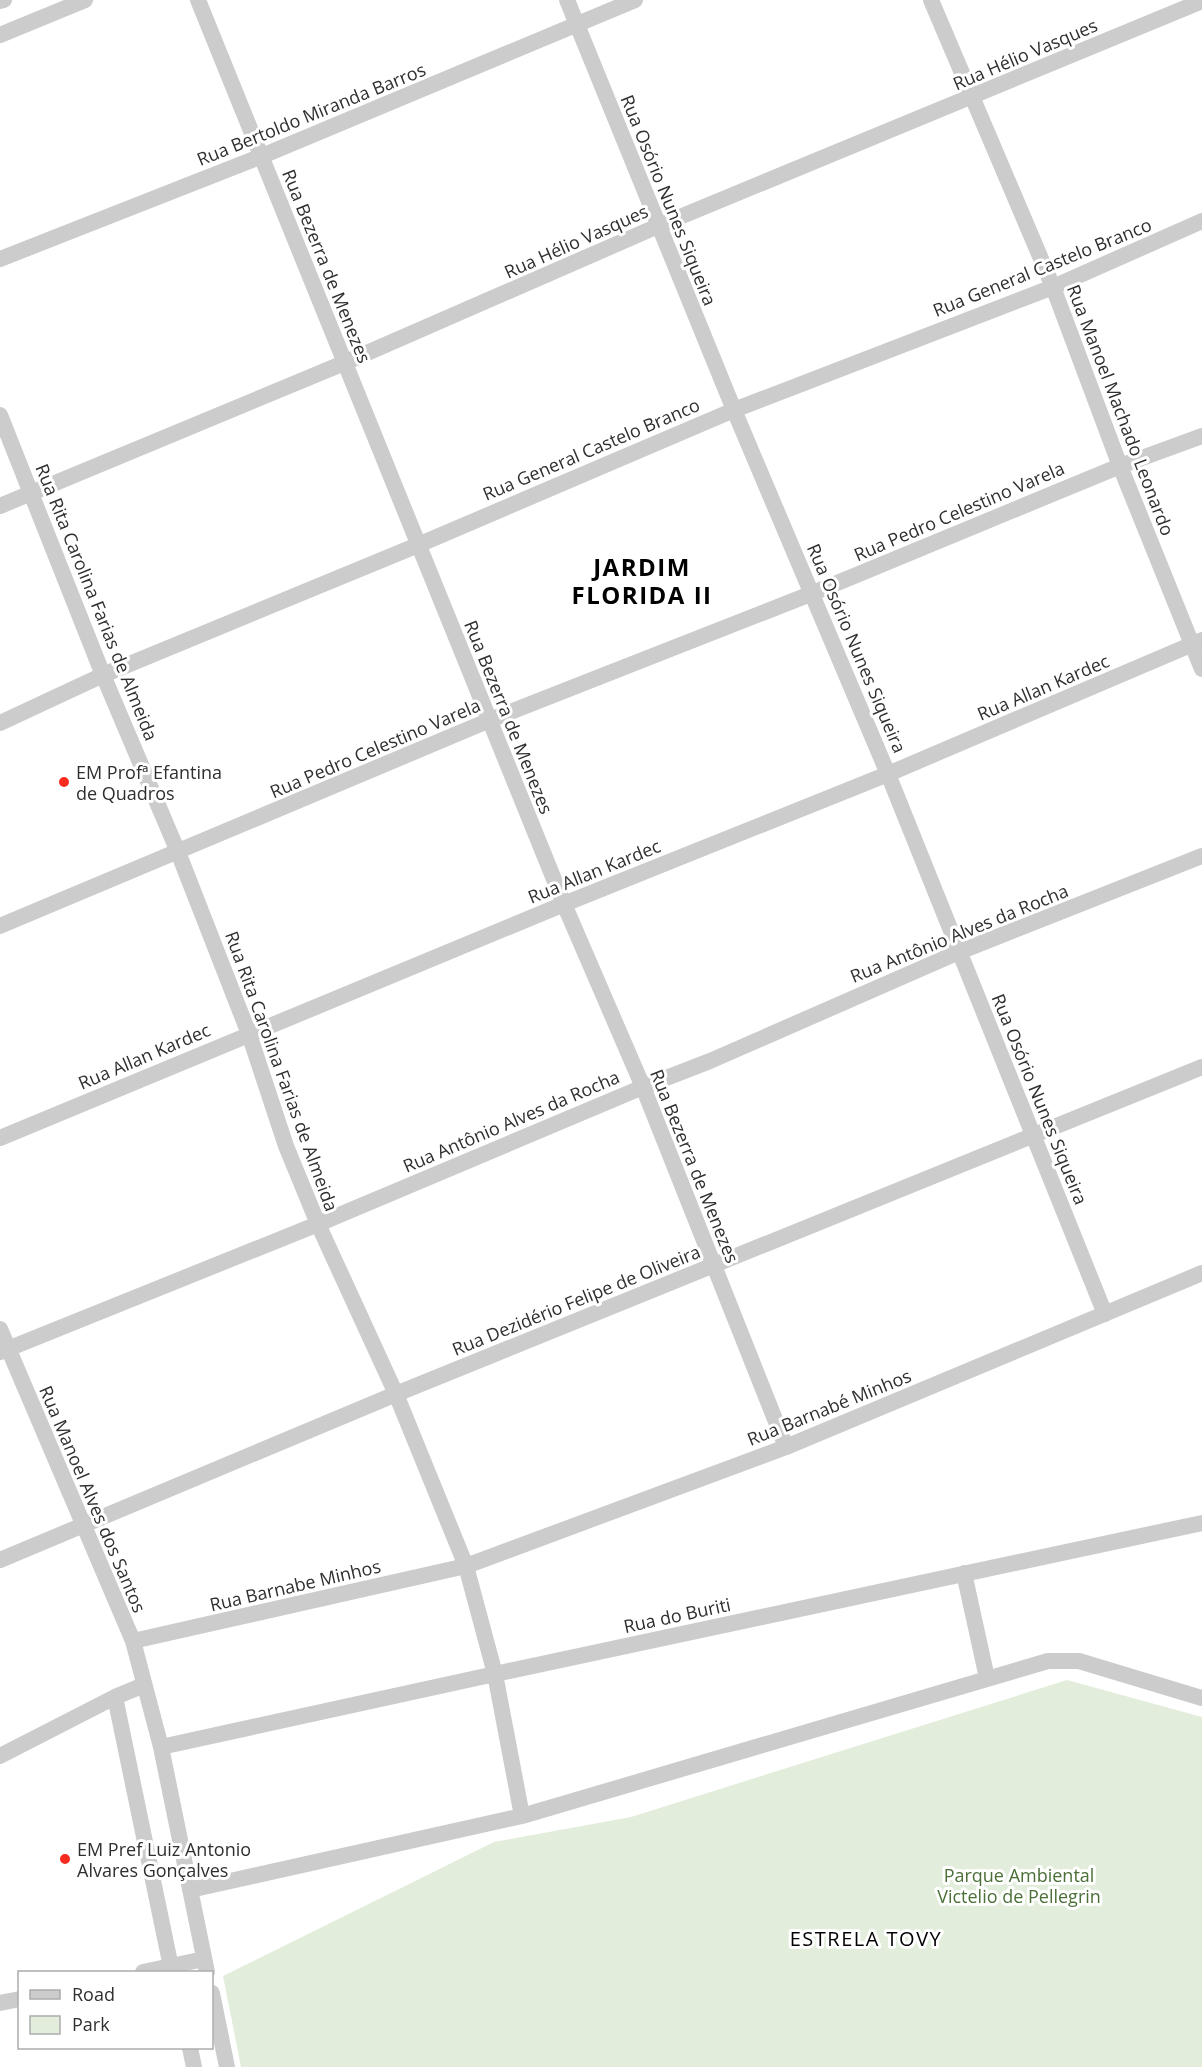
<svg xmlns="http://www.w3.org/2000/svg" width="1202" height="2067" font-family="'Open Sans',sans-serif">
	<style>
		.green { fill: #e2eddb }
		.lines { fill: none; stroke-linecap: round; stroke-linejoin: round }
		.minor { stroke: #ccc; stroke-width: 16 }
		.poi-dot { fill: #f72b1f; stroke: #fff; stroke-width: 2 }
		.labels { text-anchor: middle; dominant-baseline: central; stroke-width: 6; stroke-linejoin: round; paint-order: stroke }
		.street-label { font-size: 18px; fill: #2f2f2f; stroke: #fff }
		.poi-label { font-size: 18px; fill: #2f2f2f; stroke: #fff; text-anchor: start }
		.park-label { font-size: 18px; fill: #4a6f37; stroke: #fff }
		.neighbourhood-label { font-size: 20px; letter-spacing: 1.5px; fill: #000; stroke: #fff }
		.district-label { font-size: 24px; font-weight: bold; letter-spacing: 1.5px; fill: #000; stroke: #fff }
	</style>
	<rect width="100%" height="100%" fill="#fff"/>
	<!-- green -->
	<path class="green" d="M1067,1680L1202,1717V2067H241L223,1976L494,1842L631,1817Z"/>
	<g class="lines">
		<!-- minor -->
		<path class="minor" d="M198,0L564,904L643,1087L786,1447
			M567,0L734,410L888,774L1105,1314
			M931,0L1053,287L1120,466L1202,669
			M0,1L4,0
			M0,35L85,0
			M0,259L262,156L635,0
			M0,415L103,675L178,852L249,1034L286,1146L318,1224L396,1394L466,1566L495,1674L522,1816
			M0,506L344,363L658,226L1202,1
			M0,723L103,675L418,545L734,410L1053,287L1202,221
			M0,926L490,720L813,593L1120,466L1202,436
			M0,1138L564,904L888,774L1202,640
			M0,1329L133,1641L161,1747L207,1972
			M0,1352L318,1224L643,1087L710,1061L959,952L1202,856
			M0,1560L396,1394L1202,1067
			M964,1573L987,1678
			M133,1641L466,1566L786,1447L1202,1273
			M115,1697L172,1972
			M161,1747L495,1674L1202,1523
			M0,1756L115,1697L144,1685
			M190,1890L522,1816L1048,1661H1079L1202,1698
			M143,1972L204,1959
			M212,1993L227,2067
			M0,2003L20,1999
			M190,2048L194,2067"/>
	</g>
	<!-- markers -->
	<g class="poi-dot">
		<circle cx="64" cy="782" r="6"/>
		<circle cx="65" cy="1859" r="6"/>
	</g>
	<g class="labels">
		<!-- street labels -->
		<g class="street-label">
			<text transform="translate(1025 54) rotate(-23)">Rua Hélio Vasques</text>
			<text transform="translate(311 114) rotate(-22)">Rua Bertoldo Miranda Barros</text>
			<text transform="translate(669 200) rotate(68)">Rua Osório Nunes Siqueira</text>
			<text transform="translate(576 241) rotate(-24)">Rua Hélio Vasques</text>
			<text transform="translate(327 266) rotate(68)">Rua Bezerra de Menezes</text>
			<text transform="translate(1042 267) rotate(-22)">Rua General Castelo Branco</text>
			<text transform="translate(1121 410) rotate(69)">Rua Manoel Machado Leonardo</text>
			<text transform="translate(591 449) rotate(-23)">Rua General Castelo Branco</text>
			<text transform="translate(959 511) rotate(-23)">Rua Pedro Celestino Varela</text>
			<text transform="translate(97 602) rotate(68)">Rua Rita Carolina Farias de Almeida</text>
			<text transform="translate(857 648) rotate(67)">Rua Osório Nunes Siqueira</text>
			<text transform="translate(1043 687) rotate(-23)">Rua Allan Kardec</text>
			<text transform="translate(509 717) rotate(68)">Rua Bezerra de Menezes</text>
			<text transform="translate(375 748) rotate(-23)">Rua Pedro Celestino Varela</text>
			<text transform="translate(594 871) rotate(-22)">Rua Allan Kardec</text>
			<text transform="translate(959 933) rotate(-22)">Rua Antônio Alves da Rocha</text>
			<text transform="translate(144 1056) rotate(-23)">Rua Allan Kardec</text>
			<text transform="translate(282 1071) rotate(70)">Rua Rita Carolina Farias de Almeida</text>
			<text transform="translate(1040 1099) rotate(68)">Rua Osório Nunes Siqueira</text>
			<text transform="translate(511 1121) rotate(-23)">Rua Antônio Alves da Rocha</text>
			<text transform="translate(695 1166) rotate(68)">Rua Bezerra de Menezes</text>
			<text transform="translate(576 1300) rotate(-22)">Rua Dezidério Felipe de Oliveira</text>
			<text transform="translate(829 1407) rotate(-22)">Rua Barnabé Minhos</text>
			<text transform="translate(93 1499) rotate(67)">Rua Manoel Alves dos Santos</text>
			<text transform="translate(295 1585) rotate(-13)">Rua Barnabe Minhos</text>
			<text transform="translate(677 1615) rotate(-12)">Rua do Buriti</text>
		</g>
		<!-- poi labels -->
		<g class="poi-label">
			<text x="76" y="772">EM Profª Efantina<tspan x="76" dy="21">de Quadros</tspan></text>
			<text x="77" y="1849">EM Pref Luiz Antonio<tspan x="77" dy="21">Alvares Gonçalves</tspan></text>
		</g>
		<!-- park labels -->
		<g class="park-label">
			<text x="1019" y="1875">Parque Ambiental<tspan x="1019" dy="21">Victelio de Pellegrin</tspan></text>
		</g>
		<!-- neighbourhood labels -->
		<g class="neighbourhood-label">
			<text x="866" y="1938">ESTRELA TOVY</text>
		</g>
		<!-- district labels -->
		<g class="district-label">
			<text x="642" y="566">JARDIM<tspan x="642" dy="28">FLORIDA II</tspan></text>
		</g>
	</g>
	<!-- legend -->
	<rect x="18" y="1971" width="195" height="78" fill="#ffffff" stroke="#acacac" stroke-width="1.5"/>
	<rect x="30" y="1990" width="30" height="9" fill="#cccccc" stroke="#acacac" stroke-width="1.5"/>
	<text x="72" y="2001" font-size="18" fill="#2f2f2f">Road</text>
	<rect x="30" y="2016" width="30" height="18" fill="#e2eddb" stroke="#acacac" stroke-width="1.5"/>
	<text x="72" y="2031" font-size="18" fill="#2f2f2f">Park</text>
</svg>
